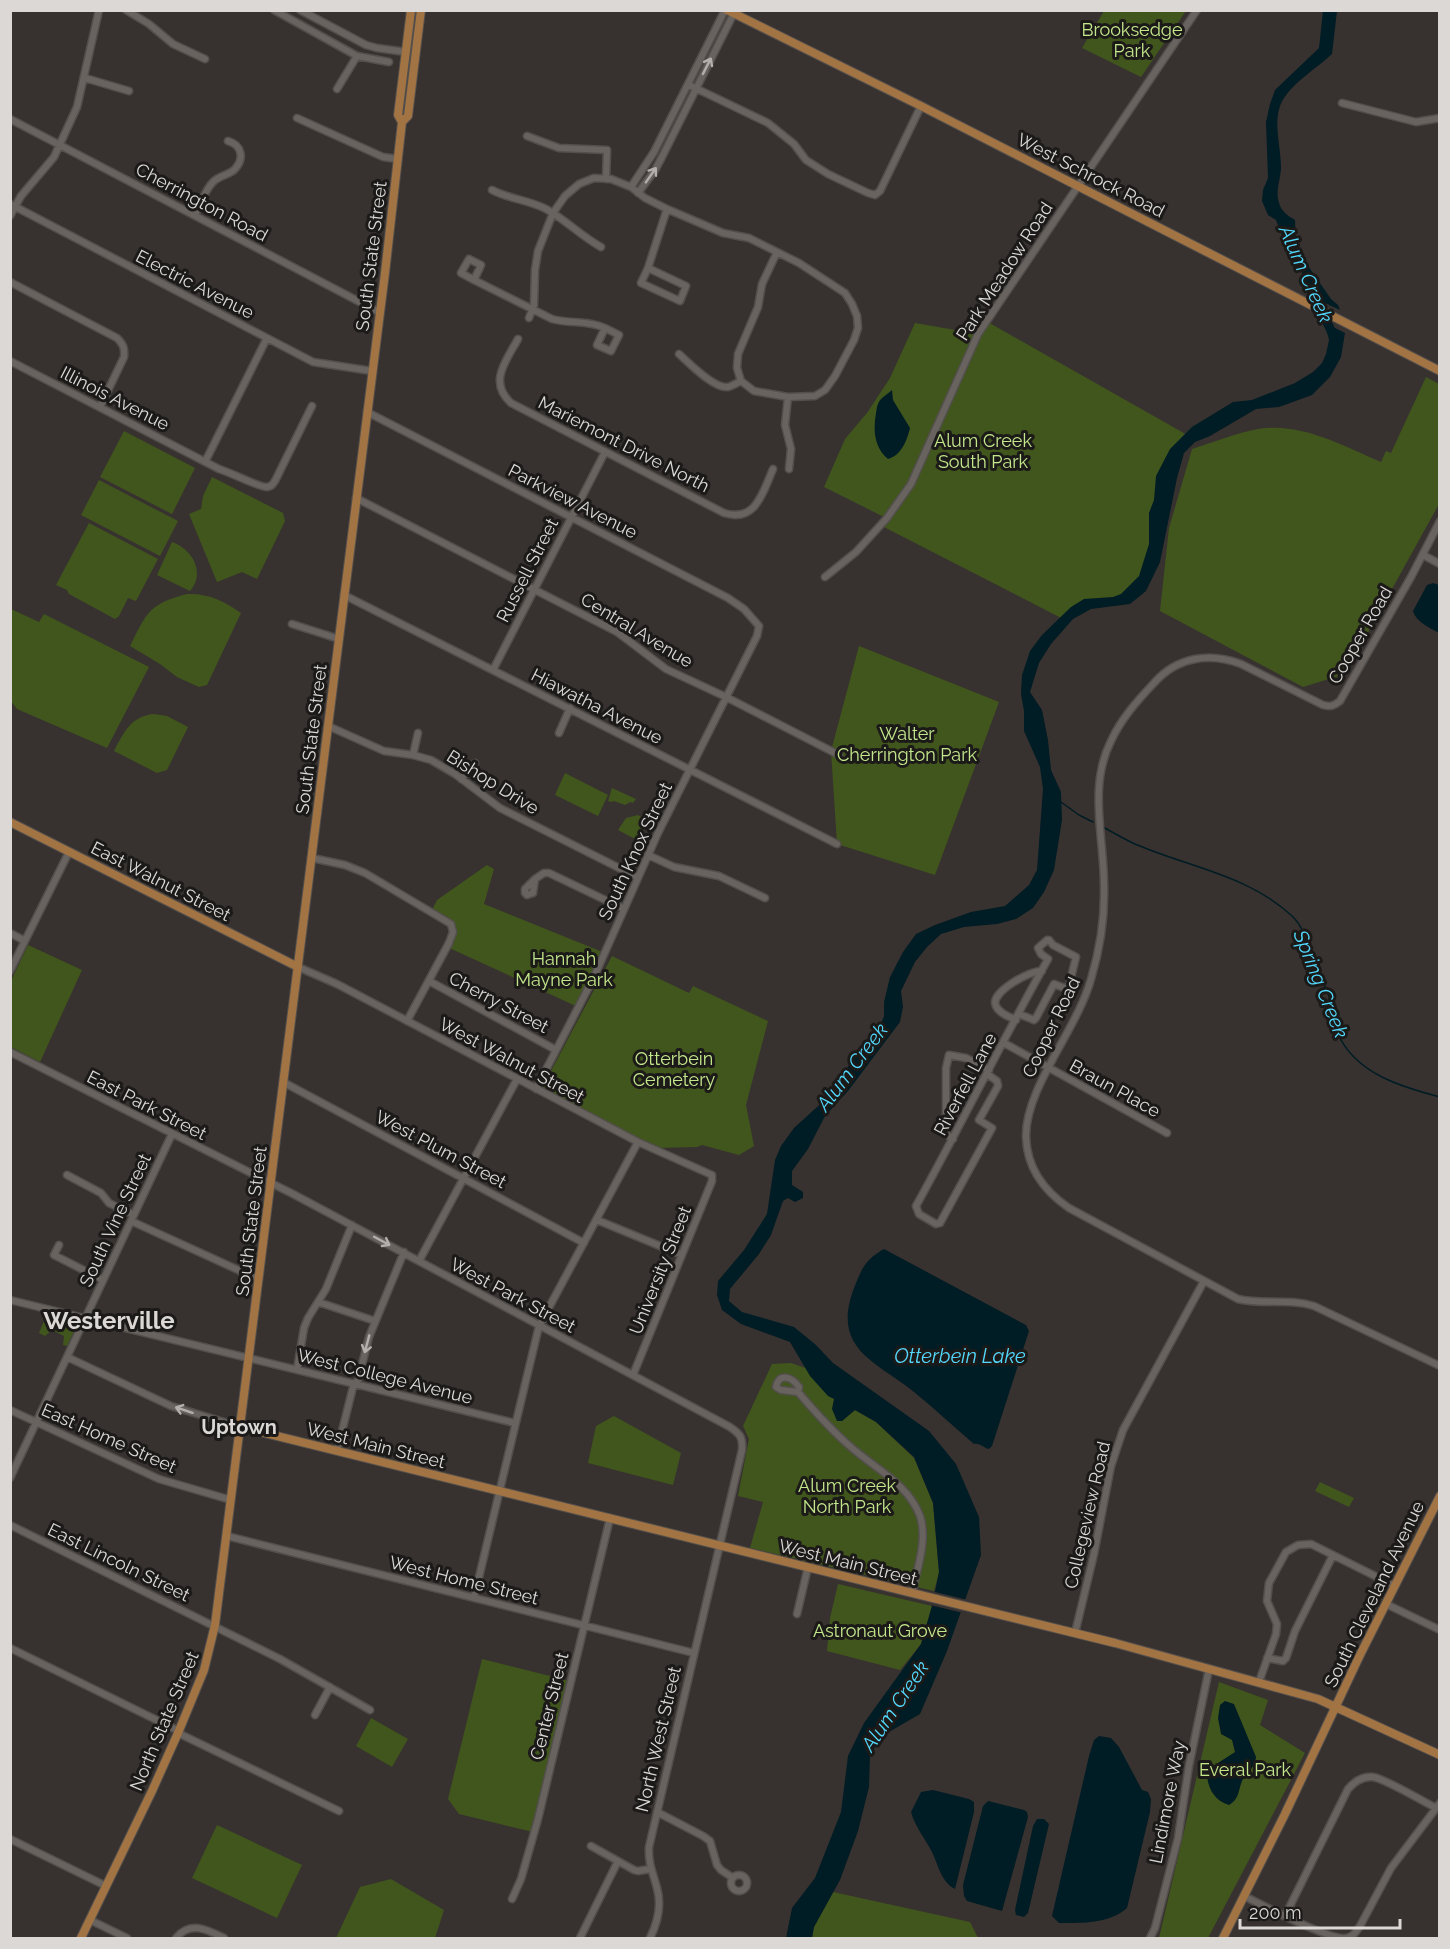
<svg xmlns="http://www.w3.org/2000/svg" width="1450" height="1949" font-family="Raleway,sans-serif">
	<style>
		.green { fill: #41561c }
		.water { fill: #001c24 }
		.pier { fill: #37322f }
		.lines { fill: none; stroke-linecap: round; stroke-linejoin: round }
		.stream { stroke: #001c24; stroke-width: 1.5 }
		.river { stroke: #001c24; stroke-width: 9 }
		.minor-casing { stroke: #534f4c; stroke-width: 9 }
		.major-casing { stroke: #534f4c; stroke-width: 10 }
		.minor { stroke: #68635f; stroke-width: 6 }
		.major { stroke: #a27343; stroke-width: 8 }
		.oneway { stroke: #b3afac }
		.labels { text-anchor: middle; dominant-baseline: central; stroke-width: 6; stroke-linejoin: round; paint-order: stroke }
		.park-label { font-size: 18px; fill: #c3e78b; stroke: #1c1a19 }
		.street-label { font-size: 18px; fill: #dbd8d5; stroke: #1c1a19 }
		.water-label { font-size: 20px; font-style: italic; fill: #52d9fd; stroke: #1c1a19 }
		.neighbourhood-label { font-size: 20px; font-weight: bold; fill: #dbd8d5; stroke: #1c1a19 }
		.district-label { font-size: 24px; font-weight: bold; fill: #dbd8d5; stroke: #1c1a19 }
	</style>
	<rect width="100%" height="100%" fill="#37322f"/>
	<!-- green -->
	<path class="green" d="M1104,11V10L1186,11L1141,77L1082,48Z
		M986,321L1189,436L1144,581L1122,602L1087,606L1065,620L880,525L886,518L824,487L845,439L867,413L890,378L915,323L978,334Z
		M1426,377L1439,384V504L1345,674L1303,687L1160,611L1169,528L1192,449C1214,442 1236,433 1258,429C1302,422 1343,446 1381,462L1386,451L1391,453Z
		M124,431L195,468L172,514L100,477Z
		M212,477L283,513L285,521L257,579L242,572L217,582L189,514L201,509L203,496Z
		M99,480L178,521L160,556L81,515Z
		M89,523L158,559L136,601L128,598L119,616L115,619L69,594L67,590L56,585Z
		M172,542C192,549 206,572 190,591L157,575Z
		M187,594C208,593 224,601 241,613L207,685L199,687L177,677L160,664L130,646C147,612 149,604 187,594Z
		M11,609L39,622L44,614L149,667L107,748L17,709L11,701Z
		M859,646L999,702L935,875L837,844L831,751Z
		M154,714L167,716L188,727L167,770L157,773L114,751C124,732 131,716 154,714Z
		M565,773L608,795L598,816L555,795Z
		M612,788L636,799L633,803L630,802L625,805L614,801L611,802L608,801Z
		M638,815L648,821L640,839L637,840L618,830L626,818Z
		M487,865L494,869L484,904L605,953L578,1007L447,947L452,928L431,912L437,900Z
		M28,945L82,970L40,1062L11,1047V981Z
		M612,956L689,993L693,986L768,1021L746,1105L754,1146L739,1155L702,1145L697,1147L657,1148L542,1088Z
		M45,1313L74,1320L76,1327L67,1346L63,1345L64,1336L52,1330L45,1336L39,1333L44,1321L42,1318Z
		M791,1363L832,1377L842,1421L855,1410L876,1422L914,1458L933,1503L939,1572L934,1591L750,1548L763,1502L738,1496L749,1439L743,1426L772,1364Z
		M614,1416L681,1453L673,1485L588,1463L596,1426Z
		M1320,1482L1354,1498L1349,1507L1315,1491Z
		M838,1584L932,1606L921,1644L900,1670L827,1651L830,1618Z
		M482,1659L570,1681L533,1832L459,1814L448,1799Z
		M1219,1682L1268,1700L1260,1725L1305,1753L1208,1938H1159Z
		M371,1718L408,1739L392,1767L356,1746Z
		M217,1825L302,1865L277,1918L192,1878Z
		M391,1879L444,1910L435,1938H336L360,1887Z
		M833,1892L970,1922L978,1938H812L814,1927Z"/>
	<!-- water -->
	<path class="water" d="M1323,11H1337L1332,54C1317,68 1295,81 1284,98C1271,118 1281,145 1281,167C1281,178 1276,188 1278,199C1280,210 1286,215 1295,220L1296,242L1306,263L1331,299L1338,305L1340,310L1312,297L1301,271L1287,249L1276,220L1268,215L1262,201L1263,190L1268,178L1266,122L1270,104L1275,90L1319,48Z
		M1325,323L1345,333L1341,357L1330,377L1312,395L1279,407L1256,409L1210,436L1195,442L1184,453L1177,478L1160,562L1146,591L1130,604L1091,609L1073,619L1051,644L1039,663L1030,692L1042,710L1048,740L1051,770L1061,792L1062,820L1054,870L1044,892L1033,908L1016,919L997,924L964,927L941,934L927,947L915,962L901,991L903,1007L900,1022L848,1091L825,1116L808,1149L792,1171V1185L803,1192V1198L795,1202L788,1198L783,1201L771,1235L759,1254L730,1289L729,1301L742,1312L794,1327L816,1345L833,1363L929,1431L956,1464L979,1517L981,1555L947,1651L920,1714L882,1736L870,1755L869,1787L858,1831L840,1880L814,1927L812,1938H786L792,1908L815,1878L841,1812L848,1756L864,1723L921,1644L932,1606L939,1572L933,1503L914,1457L876,1422L855,1410L842,1421H837L832,1409L834,1399L828,1396L810,1376L790,1342L741,1324L722,1310L717,1295L718,1281L744,1250L767,1214L775,1160L781,1146L794,1128L828,1097L857,1053L879,1029L884,1016V1002L890,977L903,952L916,934L935,925L971,912L1005,906L1029,885L1037,870L1043,789L1040,767L1024,731V711L1021,694L1022,675L1030,651L1042,635L1071,607L1084,599L1113,597L1121,594L1139,576L1149,544V513L1154,500L1156,476L1170,449L1192,427L1233,402L1252,400L1295,383L1313,372L1322,363L1326,354L1329,340Z
		M892,390L893,400L910,428C907,440 902,455 888,459C874,447 873,430 876,413C877,408 877,404 881,399C884,396 889,393 892,390Z
		M1433,583L1439,585V633C1430,628 1416,622 1413,611L1427,585Z
		M884,1249L1026,1325L1029,1331L992,1446L989,1449C983,1448 981,1443 974,1444C954,1427 934,1408 914,1392C875,1361 831,1349 854,1288C862,1268 865,1260 884,1249Z
		M1225,1701L1234,1704L1256,1757C1255,1768 1248,1770 1243,1779C1238,1789 1240,1799 1229,1805C1215,1801 1208,1789 1207,1775L1215,1765L1235,1752L1232,1740L1221,1734L1218,1718L1220,1705Z
		M1099,1736L1111,1738L1119,1747L1142,1790L1148,1792L1151,1799L1150,1812L1127,1908C1109,1924 1082,1923 1059,1923L1052,1916L1089,1756L1094,1740Z
		M933,1790L969,1799L974,1802V1812L955,1889C941,1882 938,1864 932,1852C925,1838 915,1827 911,1812L921,1792Z
		M988,1801L1024,1810L1027,1812L1028,1817L1002,1911L967,1901L964,1896L963,1885L983,1806Z
		M1037,1819H1044L1049,1824L1028,1913L1024,1917L1016,1915L1015,1910L1033,1826Z"/>
	<!-- pier -->
	<path class="pier" d="M931,1591L968,1600L963,1613L930,1605Z"/>
	<g class="lines">
		<!-- stream -->
		<path class="stream" d="M1061,802L1079,815L1093,822
			M1103,827C1114,833 1124,839 1135,844C1188,867 1248,875 1292,916C1305,928 1307,945 1314,961C1320,977 1328,991 1333,1007C1336,1016 1334,1025 1338,1034C1356,1074 1402,1087 1440,1097"/>
		<!-- river -->
		<path class="river" d="M1312,290L1333,335"/>
		<defs>
			<path id="minor" d="M126,10L149,24L173,44L205,59
				M274,10L357,56L389,62
				M300,10L366,45L377,48L406,52
				M85,78L129,91
				M689,85L768,123L794,144L806,160L828,174L868,193L875,195L880,191L921,106
				M337,89L357,56
				M1342,103L1416,122L1440,118
				M297,118L383,157L398,159
				M10,119L379,312
				M527,136L559,148L607,150L606,179
				M631,187L654,152L725,10
				M492,190C509,199 529,200 546,209C566,220 581,236 601,247
				M638,193L655,170L662,157L735,11
				M10,204L313,362L372,371
				M195,215C200,205 205,190 213,182C219,176 228,175 234,170C245,159 242,145 228,141
				M10,216L21,196L54,157L77,107L99,10
				M469,259L481,265L474,280L461,273Z
				M648,268L686,286L680,301L641,283Z
				M648,268L667,209
				M474,280L552,319C570,324 588,320 605,328
				M10,282L117,338C123,344 125,348 124,357L100,407
				M529,318L534,305L535,270L538,251L553,213L565,196L579,184L594,178L611,179L631,187L645,198L667,209L723,233L749,238L799,263L845,293L852,304L857,316L858,328L854,340L835,376L825,390L815,396L788,397L754,391L741,381L737,368L738,354L758,307L762,284L777,252
				M605,328L619,335L611,351L597,345Z
				M518,339C506,361 488,382 511,403L724,513C756,523 763,492 773,469
				M679,354C689,363 714,389 728,387C732,386 737,383 741,381
				M10,361L219,469C230,472 260,488 267,487C272,486 272,485 275,481L312,406
				M788,397L785,425L791,449L789,469
				M367,412L728,598L744,609L759,626L757,636L658,833L594,977L536,1089
				M205,462L267,338
				M356,498L617,632L666,669L726,697L839,755
				M1440,521L1411,577L1340,701C1334,706 1330,707 1323,705L1241,664C1209,652 1177,657 1154,683C1137,701 1121,719 1111,741C1088,786 1104,837 1104,885C1105,916 1100,949 1091,979C1077,1030 1025,1088 1026,1137C1027,1168 1044,1191 1069,1208L1238,1299C1263,1305 1289,1298 1314,1306L1440,1366
				M1423,555L1440,564
				M825,577L856,552L887,518L911,484L978,334L1197,10
				M344,595L837,844
				M292,624L339,639
				M493,670L605,452
				M328,726L384,751L413,755L431,760L455,774L500,808L637,877
				M559,733L570,708
				M413,755L418,733
				M461,779L475,763
				M648,855L674,867L719,876L765,898
				M312,858L345,865L365,873L451,924L453,932L449,943L407,1021
				M535,879L525,889V893L527,895L533,893L535,879L544,873H549L624,909
				M10,933L25,941
				M298,967L337,984L638,1142L712,1175V1181L633,1375
				M10,971L69,852
				M429,981L556,1050
				M1016,1020C1009,1017 999,1013 996,1006C989,993 1030,970 1042,971
				M1004,1043L1167,1133
				M10,1052L293,1194L730,1427C740,1434 743,1437 742,1450L649,1847C648,1863 653,1873 657,1888C662,1906 658,1922 650,1938
				M987,1074L997,1081L998,1086L979,1120L992,1128L940,1223L936,1224L919,1214L916,1206C961,1125 1002,1041 1048,959L1041,954L1038,948L1047,940H1049L1053,945L1076,957L1069,986L1067,989L1054,984L1036,1018L1034,1020L1019,1014
				M283,1082L584,1243
				M953,1139L943,1132L942,1128L946,1117V1068L949,1055L966,1058L989,1070
				M67,1175L101,1193L109,1203L134,1215
				M597,1220L682,1255
				M131,1221L258,1279
				M59,1245L54,1255L103,1280
				M419,1261L517,1079
				M10,1300L515,1423
				M318,1302L375,1321
				M67,1357L171,1406L240,1427
				M297,1370L304,1328L308,1318L326,1289L352,1225
				M357,1384L369,1337L404,1252
				M798,1392L781,1390L776,1387C779,1372 792,1377 799,1387L798,1392C815,1412 832,1431 852,1448C876,1469 908,1484 920,1516C928,1540 917,1569 912,1593
				M10,1410L159,1479L231,1500
				M337,1451L354,1383
				M10,1478L172,1134
				M10,1525L280,1659L370,1710
				M227,1536L694,1653
				M474,1598L539,1326L638,1142
				M1386,1604L1440,1630
				M797,1614L808,1567
				M1075,1633L1094,1554L1111,1466L1123,1430L1204,1281
				M10,1648L179,1731
				M1267,1658L1283,1661L1286,1658L1295,1631L1333,1555
				M1259,1682L1276,1634L1277,1624L1267,1601L1269,1583L1286,1552L1298,1545L1311,1544L1395,1586
				M315,1715L330,1687
				M178,1733L339,1811
				M657,1812L703,1836L710,1841L717,1865L721,1870L733,1878
				M10,1839L106,1886
				M591,1846L634,1870L638,1871L650,1869
				M731 1883a8 8 0 1 1 16 0a8 8 0 1 1-16 0Z
				M1244,1896C1262,1905 1331,1941 1346,1938C1353,1937 1356,1932 1360,1926L1391,1868L1440,1803
				M512,1899L521,1879L538,1819L610,1518
				M1285,1916L1348,1789C1354,1782 1363,1776 1373,1777C1386,1779 1422,1801 1436,1808
				M90,1920L127,1938
				M176,1938C190,1920 208,1930 224,1938
				M580,1938L618,1861
				M1150,1938L1155,1928L1178,1838L1189,1766L1209,1669"/>
			<path id="major" d="M727,10L921,106L1440,371
				M402,122L408,116L421,10
				M10,822L298,967
				M240,1427L1115,1643L1318,1699L1440,1755
				M81,1938L152,1791L178,1733L204,1670L215,1625L385,273L402,122L398,115L411,10
				M1223,1938L1285,1814L1359,1657L1440,1496"/>
		</defs>
		<!-- minor casing -->
		<use href="#minor" class="minor-casing"/>
		<!-- major casing -->
		<use href="#major" class="major-casing"/>
		<!-- minor -->
		<use href="#minor" class="minor"/>
		<!-- major -->
		<use href="#major" class="major"/>
	</g>
	<!-- one-way arrows -->
	<defs><path id="oneway-shaft" d="M-6 0H5M1.5-3L5.5 0L1.5 3" fill="none" stroke-width="1.6" stroke-linecap="round" stroke-linejoin="round" transform="scale(1.5)"/></defs>
	<g class="oneway">
		<use href="#oneway-shaft" transform="translate(707 66) rotate(-63)"/>
		<use href="#oneway-shaft" transform="translate(651 175) rotate(-55)"/>
		<use href="#oneway-shaft" transform="translate(382 1241) rotate(28)"/>
		<use href="#oneway-shaft" transform="translate(367 1344) rotate(105)"/>
		<use href="#oneway-shaft" transform="translate(184 1410) rotate(-162)"/>
	</g>
	<g class="labels">
		<!-- park labels -->
		<g class="park-label">
			<text x="1132" y="29">Brooksedge<tspan x="1132" dy="21">Park</tspan></text>
			<text x="983" y="440">Alum Creek<tspan x="983" dy="21">South Park</tspan></text>
			<text x="907" y="733">Walter<tspan x="907" dy="21">Cherrington Park</tspan></text>
			<text x="564" y="958">Hannah<tspan x="564" dy="21">Mayne Park</tspan></text>
			<text x="674" y="1058">Otterbein<tspan x="674" dy="21">Cemetery</tspan></text>
			<text x="847" y="1485">Alum Creek<tspan x="847" dy="21">North Park</tspan></text>
			<text x="880" y="1630">Astronaut Grove</text>
			<text x="1245" y="1769">Everal Park</text>
		</g>
		<!-- street labels -->
		<g class="street-label">
			<text transform="translate(1091 175) rotate(27)">West Schrock Road</text>
			<text transform="translate(202 202) rotate(28)">Cherrington Road</text>
			<text transform="translate(371 256) rotate(-83)">South State Street</text>
			<text transform="translate(1004 271) rotate(-57)">Park Meadow Road</text>
			<text transform="translate(195 284) rotate(27)">Electric Avenue</text>
			<text transform="translate(115 398) rotate(27)">Illinois Avenue</text>
			<text transform="translate(624 444) rotate(27)">Mariemont Drive North</text>
			<text transform="translate(573 501) rotate(27)">Parkview Avenue</text>
			<text transform="translate(527 570) rotate(-63)">Russell Street</text>
			<text transform="translate(637 630) rotate(31)">Central Avenue</text>
			<text transform="translate(1360 635) rotate(-60)">Cooper Road</text>
			<text transform="translate(597 706) rotate(27)">Hiawatha Avenue</text>
			<text transform="translate(311 739) rotate(-83)">South State Street</text>
			<text transform="translate(493 782) rotate(32)">Bishop Drive</text>
			<text transform="translate(635 851) rotate(-65)">South Knox Street</text>
			<text transform="translate(161 881) rotate(27)">East Walnut Street</text>
			<text transform="translate(499 1002) rotate(28)">Cherry Street</text>
			<text transform="translate(1051 1027) rotate(-64)">Cooper Road</text>
			<text transform="translate(512 1060) rotate(28)">West Walnut Street</text>
			<text transform="translate(965 1084) rotate(-62)">Riverfell Lane</text>
			<text transform="translate(1115 1088) rotate(29)">Braun Place</text>
			<text transform="translate(147 1105) rotate(27)">East Park Street</text>
			<text transform="translate(441 1149) rotate(28)">West Plum Street</text>
			<text transform="translate(115 1220) rotate(-65)">South Vine Street</text>
			<text transform="translate(251 1221) rotate(-83)">South State Street</text>
			<text transform="translate(660 1270) rotate(-68)">University Street</text>
			<text transform="translate(513 1295) rotate(28)">West Park Street</text>
			<text transform="translate(385 1376) rotate(14)">West College Avenue</text>
			<text transform="translate(109 1438) rotate(24)">East Home Street</text>
			<text transform="translate(376 1445) rotate(14)">West Main Street</text>
			<text transform="translate(1087 1515) rotate(-77)">Collegeview Road</text>
			<text transform="translate(119 1562) rotate(26)">East Lincoln Street</text>
			<text transform="translate(848 1562) rotate(14)">West Main Street</text>
			<text transform="translate(464 1580) rotate(14)">West Home Street</text>
			<text transform="translate(1374 1594) rotate(-64)">South Cleveland Avenue</text>
			<text transform="translate(549 1706) rotate(-76)">Center Street</text>
			<text transform="translate(164 1721) rotate(-67)">North State Street</text>
			<text transform="translate(658 1739) rotate(-77)">North West Street</text>
			<text transform="translate(1167 1802) rotate(-79)">Lindimore Way</text>
		</g>
		<!-- water labels -->
		<g class="water-label">
			<text transform="translate(1306 274) rotate(66)">Alum Creek</text>
			<text transform="translate(1321 984) rotate(68)">Spring Creek</text>
			<text transform="translate(852 1067) rotate(-53)">Alum Creek</text>
			<text x="960" y="1356">Otterbein Lake</text>
			<text transform="translate(895 1706) rotate(-56)">Alum Creek</text>
		</g>
		<!-- neighbourhood labels -->
		<g class="neighbourhood-label">
			<text x="239" y="1427">Uptown</text>
		</g>
		<!-- district labels -->
		<g class="district-label">
			<text x="109" y="1320">Westerville</text>
		</g>
	</g>
	<!-- border -->
	<rect width="1450" height="1949" fill="none" stroke="#dbd8d5" stroke-width="24"/>
	<!-- scale -->
	<path d="M1240 1919v9h160v-9" fill="none" stroke="#dbd8d5" stroke-width="3"/>
	<text x="1249" y="1919" font-size="18" fill="#dbd8d5" stroke="#1c1a19" stroke-width="4.5" paint-order="stroke">200 m</text>
</svg>
